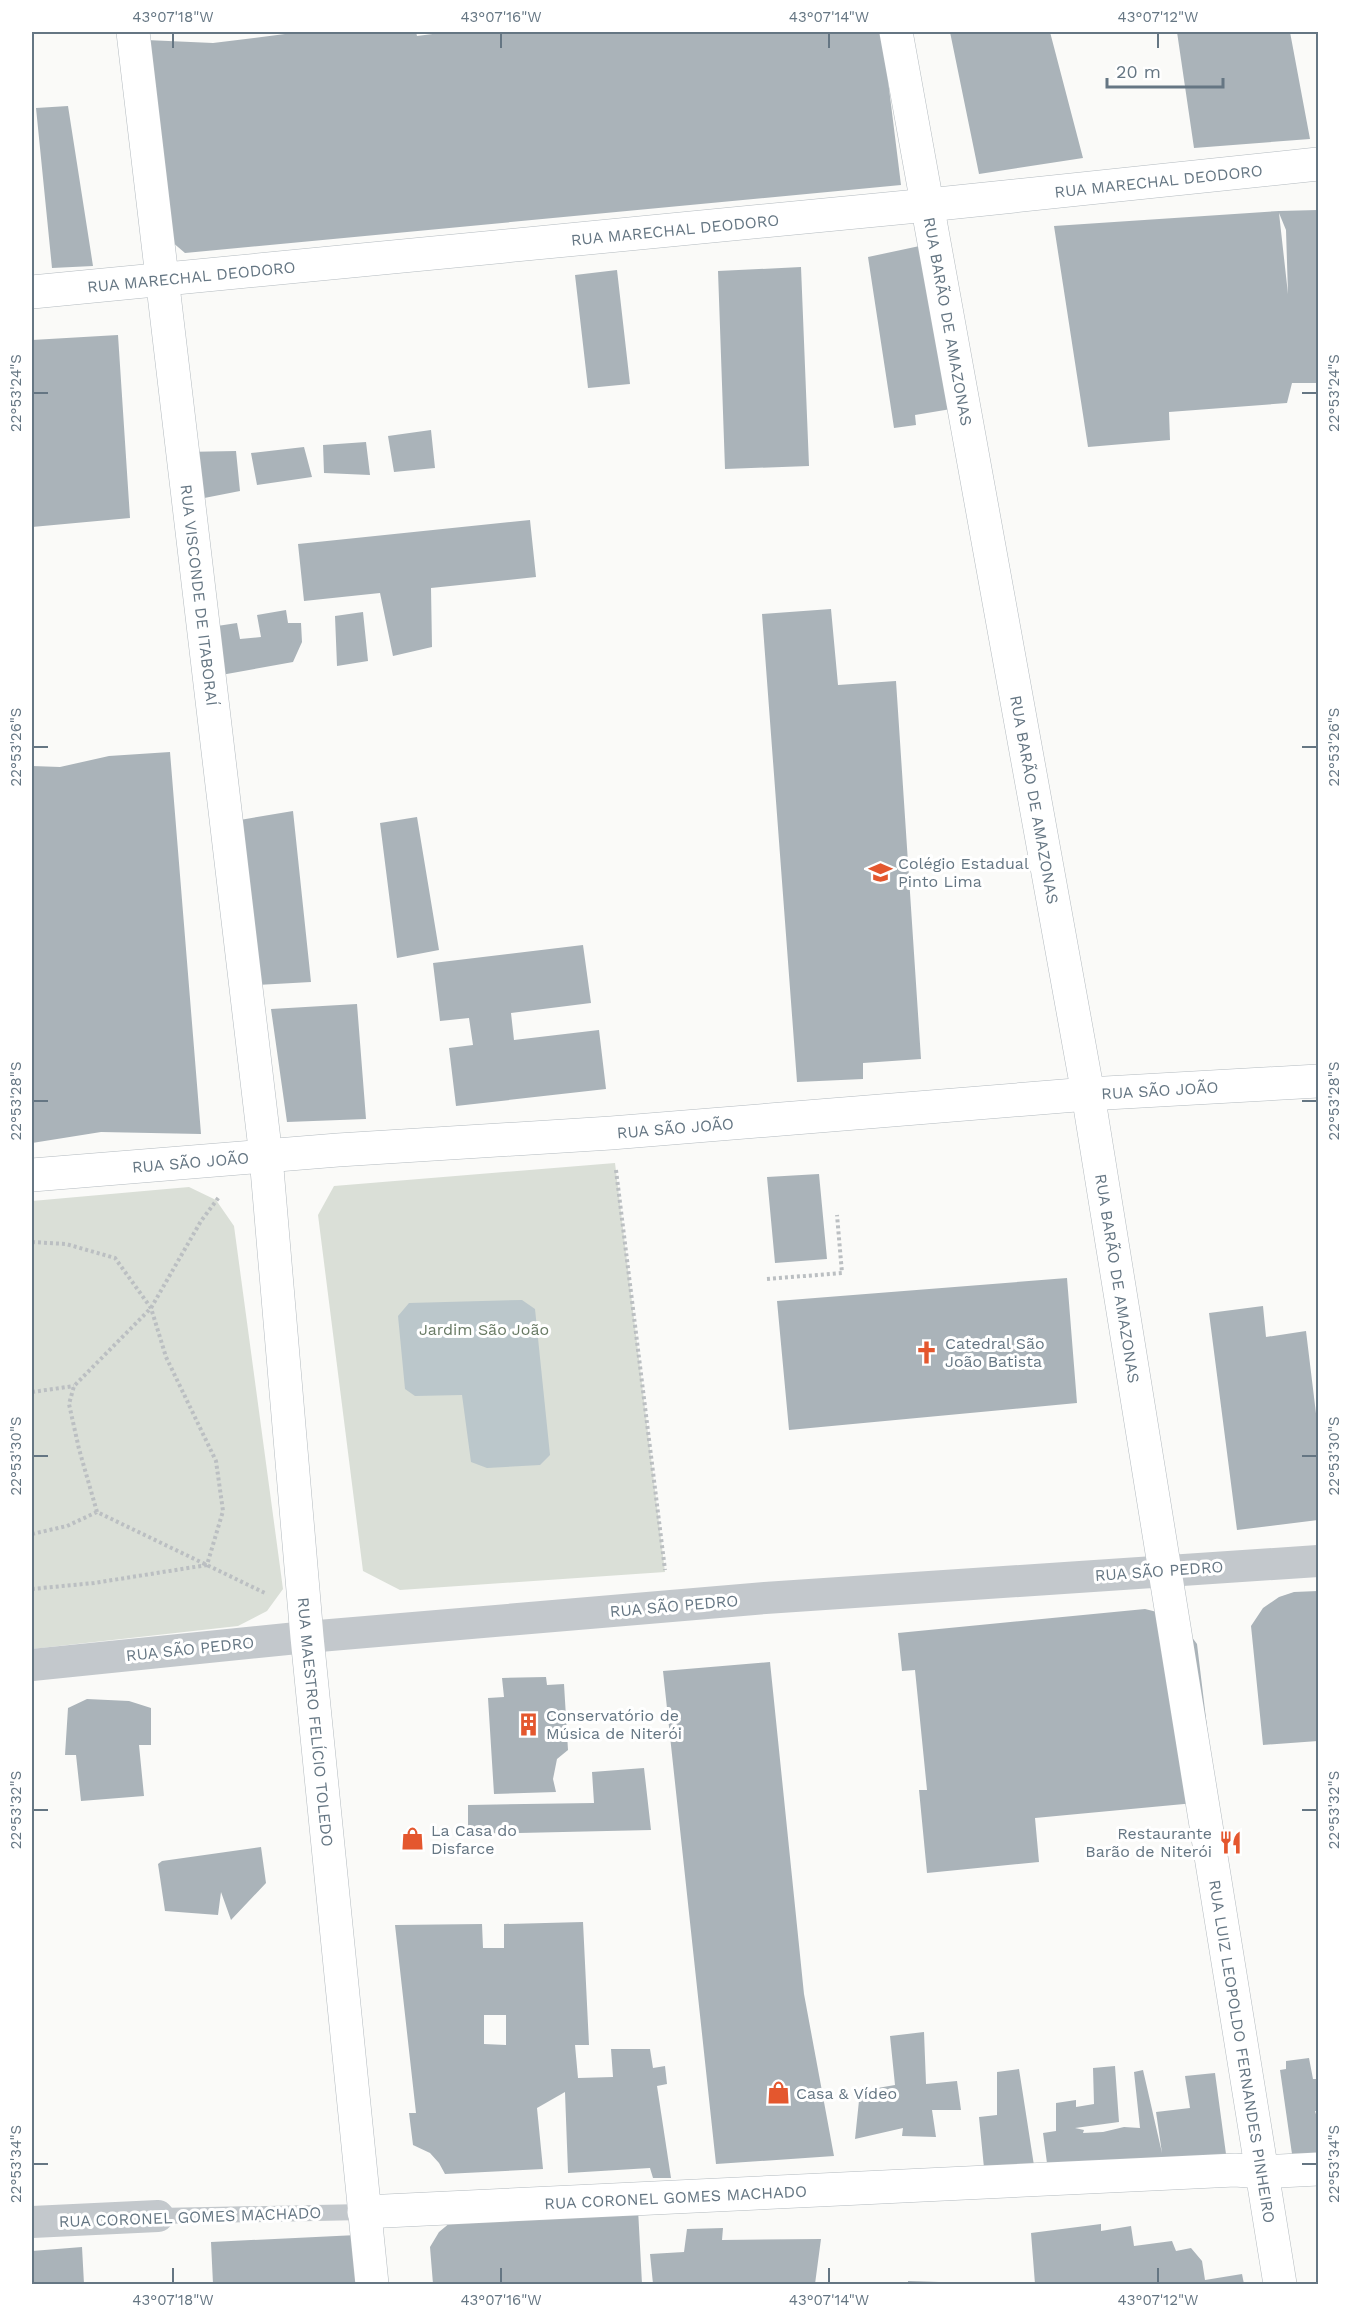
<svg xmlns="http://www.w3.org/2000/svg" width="1350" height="2316" font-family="'Work Sans',sans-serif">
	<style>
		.green { fill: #dadfd7 }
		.water { fill: #bbc7cb }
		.building { fill: #aab3b9; fill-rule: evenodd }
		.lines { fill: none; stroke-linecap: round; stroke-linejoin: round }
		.secondary-casing { stroke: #b3babf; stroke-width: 34 }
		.path { stroke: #bbbfc2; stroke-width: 4; stroke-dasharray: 3 3; stroke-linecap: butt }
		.lane { stroke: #c3c8cc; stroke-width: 16 }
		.street { stroke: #c3c8cc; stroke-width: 32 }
		.secondary { stroke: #fff; stroke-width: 33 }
		.ticks { fill: none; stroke: #657683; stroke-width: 2 }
		.labels { text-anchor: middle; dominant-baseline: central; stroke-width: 6; stroke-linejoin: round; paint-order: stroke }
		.street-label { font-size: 16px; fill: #657683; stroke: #fff }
		.poi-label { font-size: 16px; fill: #657683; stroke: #fff; text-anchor: start }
		.park-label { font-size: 16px; fill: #687a64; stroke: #fff }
		.neatline { fill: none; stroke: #657683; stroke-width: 2 }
		.ticks-label { font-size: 15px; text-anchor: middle; fill: #657683 }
	</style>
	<rect width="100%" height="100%" fill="#fafaf8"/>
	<!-- green -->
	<path class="green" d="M615,1163L665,1572L400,1590L363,1571L318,1215L334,1186Z
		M189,1187L216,1200L234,1226L283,1589L267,1611L238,1626L32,1649V1201Z"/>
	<!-- water -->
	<path class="water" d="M522,1300L535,1309L550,1455L540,1465L487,1468L471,1462L462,1395L415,1396L405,1389L398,1316L409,1303Z"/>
	<!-- building -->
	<path class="building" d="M367,32H416L417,36L448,32H882L901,185L185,253L171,241L146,40L213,43L285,34Z
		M950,32H1050L1083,158L979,174Z
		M1177,32H1290L1310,139L1194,148Z
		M68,106L93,266L52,268L36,108Z
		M1318,210V383H1292L1287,403L1169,412L1170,440L1088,447L1054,226L1279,211ZM1279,213L1286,230L1288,294Z
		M929,244L951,409L915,415L916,425L894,428L868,257Z
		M801,267L809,466L725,469L718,271Z
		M617,270L630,384L588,388L575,275Z
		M118,335L130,518L32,527V340Z
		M431,430L435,468L394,472L388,436Z
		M366,442L370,475L324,473L323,445Z
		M304,447L312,477L257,485L251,453Z
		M236,451L240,491L189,501L183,452Z
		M530,520L536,577L431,588L432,647L393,656L380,593L304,601L298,544Z
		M831,609L838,685L896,681L921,1059L863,1063V1079L797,1082L762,614Z
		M286,610L288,623H301L302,642L293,662L210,677L204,628L237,623L240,639L261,637L257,615Z
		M363,612L368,661L337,666L335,616Z
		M170,752L201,1134L101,1132L32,1143V766L60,767L109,756Z
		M293,811L311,982L257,985L240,820Z
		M417,817L439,950L397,958L380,823Z
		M583,945L591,1003L511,1013L514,1040L599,1030L606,1089L456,1106L449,1048L473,1045L469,1018L440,1021L433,963Z
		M357,1004L366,1119L287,1122L271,1009Z
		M819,1174L827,1259L775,1263L767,1177Z
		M1067,1278L1077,1403L789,1430L777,1301Z
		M1263,1306L1266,1337L1306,1331L1318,1430V1520L1237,1530L1209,1313Z
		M1318,1591V1741L1263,1745L1251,1626L1263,1608L1279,1597L1294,1592Z
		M1145,1609L1169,1615L1185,1628L1197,1644L1216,1801L1035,1818L1039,1862L927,1873L919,1790H927L915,1670L902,1671L898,1633Z
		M770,1662L804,1994L834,2156L716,2164L663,1671Z
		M546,1677L547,1685L564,1684L568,1750L557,1759L553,1779L556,1792L494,1794L488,1698L504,1697L502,1678Z
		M87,1699L129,1701L151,1708V1745H139L144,1796L81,1801L76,1755H65L68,1708Z
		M644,1768L651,1830L468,1834V1805L594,1803L592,1772Z
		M261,1847L266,1883L231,1920L221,1892L218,1915L165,1911L158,1864L162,1861Z
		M583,1922L589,2045H575L578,2078L613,2077L611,2049H650L653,2068L665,2066L667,2084L657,2086L671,2178H653L650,2168L568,2173L565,2092L537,2108L543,2169L445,2174L439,2163L430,2153L413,2145L409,2113H416L395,1925L482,1924L483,1948H504V1924ZM484,2015H506V2045L484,2044Z
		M924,2032L926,2084L957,2081L961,2110H932L936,2137L902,2136L903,2128L855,2139L860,2091L895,2085L890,2036Z
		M1309,2058L1313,2079H1318V2111H1315L1318,2121V2153L1292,2154L1280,2070L1286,2069V2061Z
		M1115,2066L1119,2122L1075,2128L1084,2130L1083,2133L1103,2132L1124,2127L1140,2128L1134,2072L1143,2070L1162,2153L1156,2112L1190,2108L1185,2076L1215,2073L1226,2154L1048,2171L1043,2133L1056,2131V2103L1076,2100V2107L1094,2104L1093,2068Z
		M1019,2069L1035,2172L984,2168L979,2117L997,2115V2072Z
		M638,2209L642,2284H433L430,2247L439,2232L451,2222Z
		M1101,2224V2231L1131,2226L1134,2246L1172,2241L1176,2251L1191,2248L1202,2261L1205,2280L1242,2274L1244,2284H1035L1031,2233Z
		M723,2228L722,2240L821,2239L815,2284H653L650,2254L684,2252L687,2229Z
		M357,2235L380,2284H213L211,2242Z
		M82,2247L84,2284H32V2251Z
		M908,2281L970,2283V2284H908Z"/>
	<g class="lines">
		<defs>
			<g id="secondary">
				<path id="s1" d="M133,32L266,1157L307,1637L372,2284"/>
				<path id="s2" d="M896,32L1088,1094L1280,2284"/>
				<path id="s3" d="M32,292L928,205L1318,164"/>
				<path id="s4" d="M32,1175L338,1150L611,1133L1088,1094L1318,1081"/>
				<path id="s5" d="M364,2212L1235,2170L1262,2172L1318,2169"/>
			</g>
		</defs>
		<!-- secondary casing -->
		<use href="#secondary" class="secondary-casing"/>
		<!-- path -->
		<path class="path" d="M616,1170L665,1570
			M32,1242L66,1244L115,1258L151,1308L166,1357L216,1461L223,1511L207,1565L94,1583L32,1589
			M767,1279L842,1273L837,1215
			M32,1392L74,1386
			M97,1512L79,1449L69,1404L74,1386L151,1308L201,1221L219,1197
			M32,1534L67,1526L97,1512L267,1594"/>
		<!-- lane -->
		<path class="lane" d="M158,2216L364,2212"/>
		<!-- street -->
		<path class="street" d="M32,1665L307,1637L765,1598L1318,1561
			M32,2222L158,2216"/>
		<!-- secondary -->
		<use href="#secondary" class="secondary"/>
	</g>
	<!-- ticks -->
	<path class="ticks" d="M173,33V48M501,33V48M829,33V48M1158,33V48M33,393H48M1302,393H1317M33,747H48M1302,747H1317M33,1101H48M1302,1101H1317M33,1456H48M1302,1456H1317M33,1810H48M1302,1810H1317M33,2164H48M1302,2164H1317M173,2268V2283M501,2268V2283M829,2268V2283M1158,2268V2283"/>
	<!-- icons -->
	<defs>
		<symbol id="school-bare" viewBox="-9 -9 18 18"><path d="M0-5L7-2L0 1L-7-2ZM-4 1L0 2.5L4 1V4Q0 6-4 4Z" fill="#e4572e" stroke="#fff" stroke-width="2.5" paint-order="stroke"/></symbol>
		<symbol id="church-bare" viewBox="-9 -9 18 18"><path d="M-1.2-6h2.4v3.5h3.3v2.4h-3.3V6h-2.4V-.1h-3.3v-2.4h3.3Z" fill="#e4572e" stroke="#fff" stroke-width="2.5" paint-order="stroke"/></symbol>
		<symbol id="building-bare" viewBox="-9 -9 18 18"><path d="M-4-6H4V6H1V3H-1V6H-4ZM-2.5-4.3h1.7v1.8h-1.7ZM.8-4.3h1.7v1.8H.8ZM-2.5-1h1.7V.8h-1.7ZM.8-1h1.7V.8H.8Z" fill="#e4572e" stroke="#fff" stroke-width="2.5" paint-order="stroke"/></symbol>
		<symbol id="shop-bare" viewBox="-9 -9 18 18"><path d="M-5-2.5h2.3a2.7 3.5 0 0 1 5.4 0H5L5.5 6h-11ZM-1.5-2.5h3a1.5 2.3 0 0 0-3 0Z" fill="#e4572e" stroke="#fff" stroke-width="2.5" paint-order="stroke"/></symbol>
		<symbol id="restaurant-bare" viewBox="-9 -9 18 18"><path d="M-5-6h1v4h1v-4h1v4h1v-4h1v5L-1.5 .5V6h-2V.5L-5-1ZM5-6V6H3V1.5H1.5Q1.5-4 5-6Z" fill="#e4572e" stroke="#fff" stroke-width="2.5" paint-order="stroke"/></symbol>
	</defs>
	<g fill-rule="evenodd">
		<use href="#school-bare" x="864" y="856" width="33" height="33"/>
		<use href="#church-bare" x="910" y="1336" width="33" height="33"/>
		<use href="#building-bare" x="512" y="1708" width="33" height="33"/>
		<use href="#shop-bare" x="396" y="1822" width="33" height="33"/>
		<use href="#restaurant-bare" x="1214" y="1826" width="33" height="33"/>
		<use href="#shop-bare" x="762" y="2076" width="33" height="33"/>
	</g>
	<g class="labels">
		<!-- street labels -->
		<g class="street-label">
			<text stroke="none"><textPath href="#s3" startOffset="1132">RUA MARECHAL DEODORO</textPath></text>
			<text stroke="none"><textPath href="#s3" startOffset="646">RUA MARECHAL DEODORO</textPath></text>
			<text stroke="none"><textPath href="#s3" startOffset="160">RUA MARECHAL DEODORO</textPath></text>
			<text stroke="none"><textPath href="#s2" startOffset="294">RUA BARÃO DE AMAZONAS</textPath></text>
			<text stroke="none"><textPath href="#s1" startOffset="567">RUA VISCONDE DE ITABORAÍ</textPath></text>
			<text stroke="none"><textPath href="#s2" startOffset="780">RUA BARÃO DE AMAZONAS</textPath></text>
			<text stroke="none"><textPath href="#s4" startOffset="1131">RUA SÃO JOÃO</textPath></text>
			<text stroke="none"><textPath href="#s4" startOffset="645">RUA SÃO JOÃO</textPath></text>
			<text stroke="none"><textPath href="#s4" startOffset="159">RUA SÃO JOÃO</textPath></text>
			<text stroke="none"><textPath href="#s2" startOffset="1266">RUA BARÃO DE AMAZONAS</textPath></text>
			<text transform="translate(1159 1571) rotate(-4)">RUA SÃO PEDRO</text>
			<text transform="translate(674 1606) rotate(-5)">RUA SÃO PEDRO</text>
			<text transform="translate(190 1649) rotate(-6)">RUA SÃO PEDRO</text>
			<text stroke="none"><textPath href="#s1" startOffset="1700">RUA MAESTRO FELÍCIO TOLEDO</textPath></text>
			<text stroke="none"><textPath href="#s2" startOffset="2049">RUA LUIZ LEOPOLDO FERNANDES PINHEIRO</textPath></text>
			<text stroke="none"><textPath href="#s5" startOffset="312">RUA CORONEL GOMES MACHADO</textPath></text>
			<text transform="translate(190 2217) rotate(-2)">RUA CORONEL GOMES MACHADO</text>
		</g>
		<!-- poi labels -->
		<g class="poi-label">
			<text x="898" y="863">Colégio Estadual<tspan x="898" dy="18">Pinto Lima</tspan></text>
			<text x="945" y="1343">Catedral São<tspan x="945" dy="18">João Batista</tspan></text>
			<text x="546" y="1715">Conservatório de<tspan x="546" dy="18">Música de Niterói</tspan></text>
			<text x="431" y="1830">La Casa do<tspan x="431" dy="18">Disfarce</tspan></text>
			<text x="1212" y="1833" text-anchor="end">Restaurante<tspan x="1212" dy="18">Barão de Niterói</tspan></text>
			<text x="796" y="2093">Casa &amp; Vídeo</text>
		</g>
		<!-- park labels -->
		<g class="park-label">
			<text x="484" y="1329">Jardim São João</text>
		</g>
	</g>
	<!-- border -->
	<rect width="1350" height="2316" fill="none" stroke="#ffffff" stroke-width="66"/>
	<!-- scale -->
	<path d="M1107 78v9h116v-9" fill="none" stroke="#657683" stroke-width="3"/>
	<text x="1116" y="78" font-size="18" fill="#657683" stroke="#ffffff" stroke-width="4.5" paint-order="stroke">20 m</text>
	<rect x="33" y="33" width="1284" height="2250" class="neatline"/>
	<g class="ticks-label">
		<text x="173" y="22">43°07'18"W</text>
		<text x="501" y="22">43°07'16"W</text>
		<text x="829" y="22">43°07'14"W</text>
		<text x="1158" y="22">43°07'12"W</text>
		<text transform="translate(16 393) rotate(-90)" y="5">22°53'24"S</text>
		<text transform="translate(1334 393) rotate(-90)" y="5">22°53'24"S</text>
		<text transform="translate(16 747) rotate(-90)" y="5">22°53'26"S</text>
		<text transform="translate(1334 747) rotate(-90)" y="5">22°53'26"S</text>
		<text transform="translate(16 1101) rotate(-90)" y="5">22°53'28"S</text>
		<text transform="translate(1334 1101) rotate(-90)" y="5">22°53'28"S</text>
		<text transform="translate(16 1456) rotate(-90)" y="5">22°53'30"S</text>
		<text transform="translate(1334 1456) rotate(-90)" y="5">22°53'30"S</text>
		<text transform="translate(16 1810) rotate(-90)" y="5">22°53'32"S</text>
		<text transform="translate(1334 1810) rotate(-90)" y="5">22°53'32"S</text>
		<text transform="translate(16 2164) rotate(-90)" y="5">22°53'34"S</text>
		<text transform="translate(1334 2164) rotate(-90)" y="5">22°53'34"S</text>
		<text x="173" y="2305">43°07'18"W</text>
		<text x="501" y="2305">43°07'16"W</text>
		<text x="829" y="2305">43°07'14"W</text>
		<text x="1158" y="2305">43°07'12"W</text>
	</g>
</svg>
